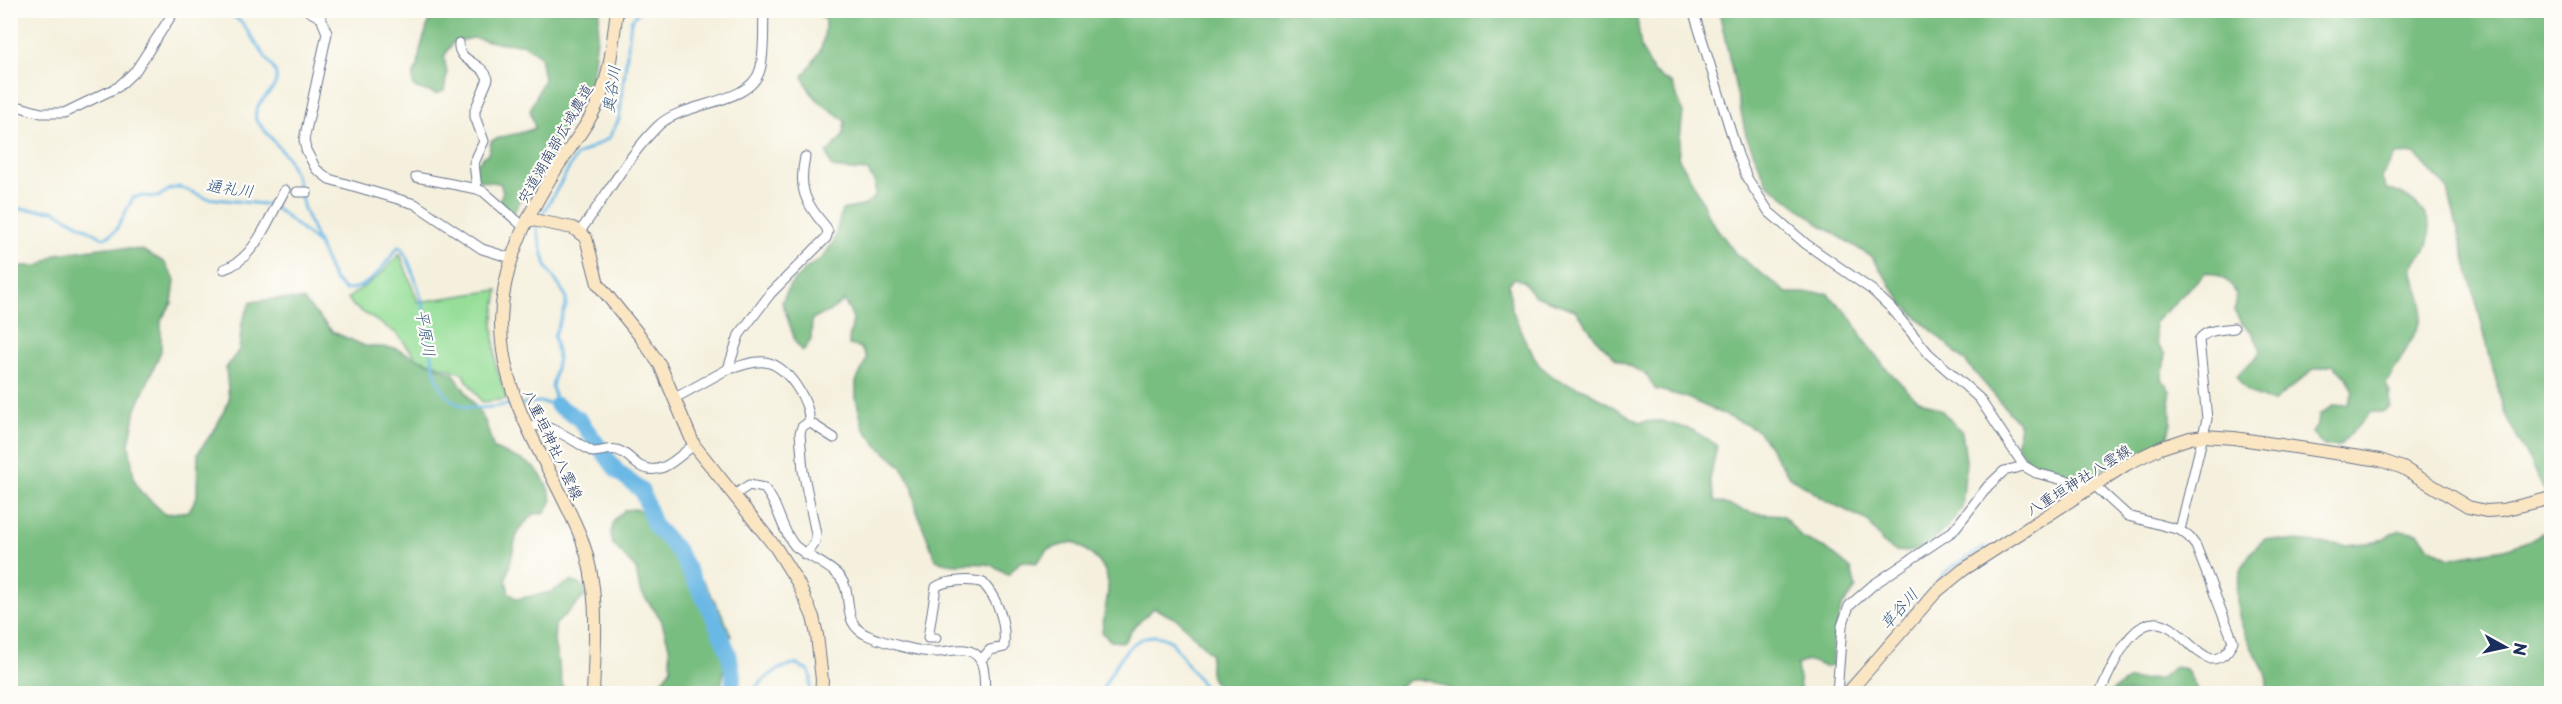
<svg xmlns="http://www.w3.org/2000/svg" width="2562" height="704" font-family="'Playpen Sans','Klee One',sans-serif">
	<style>
		.green { fill: #97df99; stroke: #59877c; stroke-width: 1.5 }
		.forest { fill: #79be81; stroke: #4a7670; stroke-width: 1.5 }
		.lines { fill: none; stroke-linecap: round; stroke-linejoin: round }
		.stream { stroke: #6bb8e5; stroke-width: 3 }
		.river { stroke: #6bb8e5; stroke-width: 16 }
		.street-casing { stroke: #67738a; stroke-width: 11 }
		.secondary-casing { stroke: #67738a; stroke-width: 14 }
		.street { stroke: #fff; stroke-width: 9 }
		.secondary { stroke: #fbe6c4; stroke-width: 12 }
		.labels { text-anchor: middle; dominant-baseline: central; stroke-width: 4.5; stroke-linejoin: round; paint-order: stroke }
		.street-label { font-size: 15px; fill: #1b2f5e; stroke: #fdfcf7 }
		.water-label { font-size: 16px; font-style: italic; fill: #335886; stroke: #fdfcf7 }
	</style>
	<rect width="100%" height="100%" fill="#fdfcf7"/>
	<filter id="ink" filterUnits="userSpaceOnUse"><feTurbulence type="fractalNoise" baseFrequency=".0167" numOctaves="2"/><feDisplacementMap in="SourceGraphic" scale="12" xChannelSelector="R" yChannelSelector="G"/><feConvolveMatrix kernelMatrix="1 2 1 2 8 2 1 2 1" color-interpolation-filters="sRGB"/></filter>
	<filter id="wash" filterUnits="userSpaceOnUse"><feTurbulence type="fractalNoise" baseFrequency=".008" numOctaves="4" result="noise"/><feDisplacementMap in="SourceGraphic" scale="24" xChannelSelector="R" yChannelSelector="G"/><feGaussianBlur stdDeviation="1.35" result="paint"/><feColorMatrix in="noise" values="0 0 0 0 0 0 0 0 0 0 0 0 0 0 0 0 0 1.4 0 .05"/><feComposite in="paint" operator="in"/></filter>
	<g filter="url(#wash)">
		<rect width="100%" height="100%" fill="#f5f0dd"/>
		<!-- green -->
		<path class="green" d="M400,254L418,302L498,290L493,323L496,366L507,399L482,402L462,373L418,359L396,333L353,306L348,298L380,275Z"/>
		<!-- forest -->
		<path class="forest" d="M432,11H600L592,79L512,215L498,203L503,192L500,183L474,180V166L489,152L491,141C506,134 520,135 535,128L530,110L544,79L540,56L523,44L499,43L473,38L453,42L444,57L447,74L444,91L436,94L413,87V75L418,66L420,50Z
			M816,11H1636L1641,48L1654,73L1672,84L1683,111L1678,157L1697,190L1708,216L1735,253L1787,293H1827L1851,317L1865,342L1884,366L1915,398L1941,410L1962,432L1966,461L1962,508L1948,526L1926,546L1909,552L1895,551L1883,543L1868,521L1827,501L1789,476L1758,430L1685,397L1655,389L1647,375L1616,359L1599,342L1575,310L1535,296L1523,281L1514,278L1509,284L1511,307L1523,336L1539,365L1557,380L1586,390L1639,422L1661,421L1692,430L1717,445L1710,480L1715,501L1753,513L1783,515L1801,537L1827,549L1851,569L1856,588L1841,608L1833,645V665L1826,667L1807,660L1797,665L1801,694H1462L1430,680H1409L1389,693H1225C1209,679 1208,676 1211,654L1178,620L1154,608L1133,628L1124,642L1111,641L1102,633C1106,587 1123,571 1073,542L1049,549L1036,563L1021,561L1008,575C981,553 966,571 936,560L917,512L913,488L901,466L878,446L863,427L856,398V382L867,358L860,347L849,345C848,321 861,327 844,301L828,312L812,319L811,340L803,351L796,343L782,302L790,285L807,268L823,257L834,241L842,210L863,206L875,197V183L868,171C854,169 843,172 831,166L827,153L843,136L845,121C826,105 811,101 803,76C819,54 825,48 825,20Z
			M1719,11H2551V486L2544,490L2504,412L2448,190L2415,154L2395,155L2381,178L2387,189C2414,197 2440,218 2425,250C2422,257 2414,259 2413,269C2412,283 2425,298 2422,313C2419,331 2396,367 2386,384L2390,393V407L2382,412H2371L2339,446H2324L2312,433L2318,424L2319,415L2333,406L2348,404L2353,392L2347,378L2333,365L2314,369L2273,402C2257,397 2244,393 2237,376C2245,365 2255,361 2261,350L2252,332L2243,325L2234,311C2243,289 2225,275 2206,272L2154,323L2157,345L2165,354L2162,379L2170,391L2171,421L2168,436L2117,466L2104,468L2096,474L2080,477L2032,465L2016,446L2020,425L1964,360L1904,305L1872,257L1819,224L1767,183L1746,135Z
			M108,247L142,250L164,262L175,280L172,303L161,320V351L136,409L129,444L134,479L140,491L165,514L189,511L197,496L198,453L216,427L229,400L226,368L239,350L242,322L251,302L275,299L303,300L333,332L365,346L394,348L454,374L485,421L494,449C527,462 541,463 552,500L545,513L534,514L518,530L506,580L509,593L517,599L551,592L571,581L585,587L586,595L555,625L554,642L564,693H11V266H39L57,254Z
			M635,509L644,512L657,537L703,581L721,612L731,635L721,686L722,693H636L660,684L671,668L669,646L661,619L640,591L636,569L612,543L611,533L614,520L625,510Z
			M2551,528V693H2266C2271,674 2257,658 2249,642C2230,606 2232,564 2265,539L2346,545L2376,542L2400,530L2418,533L2428,546L2450,558L2505,549L2528,541Z
			M2174,667L2186,669L2199,693H2109L2128,680L2160,679Z"/>
		<g class="lines">
			<!-- stream -->
			<path class="stream" d="M226,10L242,23L275,71C283,93 251,98 256,120L287,157L297,179L304,209L329,269L334,279L345,290C370,289 385,265 398,247L401,248C414,267 423,304 428,327C433,353 430,392 460,405C476,412 498,405 515,404
				M10,208L55,211L103,238L109,236L116,230L133,198L140,196L158,197L170,189L180,187L206,198L272,205L319,244
				M542,215L576,156L609,138L619,119L631,21L640,10
				M536,226L546,266L566,296V306L554,336L558,358L552,387L557,405
				M522,404L539,402L557,405
				M1879,648L1948,570L1985,547
				M1840,690L1859,672
				M750,694C763,679 776,667 796,664L809,671L811,678L809,694
				M1100,694C1114,667 1136,619 1172,642L1209,694"/>
			<!-- river -->
			<path class="river" d="M557,405L579,419L617,471L642,491L654,525L678,551L712,614L729,654L733,676L732,694"/>
		</g>
	</g>
	<g filter="url(#ink)">
		<g class="lines">
			<defs>
				<path id="street" d="M307,10L321,18L327,33L304,140L306,150L316,169L329,179L415,204L482,249L511,258
					M1693,10L1738,155L1747,178L1769,212L1806,244L1872,290L1892,309L1929,354L1979,398L2024,466L2036,473L2079,484H2093L2128,516L2180,530L2189,537L2196,546L2233,641C2229,651 2222,659 2211,659C2194,652 2186,638 2171,628C2134,604 2112,669 2099,694
					M459,43C457,62 483,62 488,79L475,110V117L484,141L474,163L477,189
					M10,104L41,113H64L118,87L136,70L175,10
					M416,177L477,189L484,192L524,227
					M297,192H307
					M580,231C606,197 628,155 659,125C685,101 750,105 760,70C765,52 763,29 764,10
					M224,269C256,259 269,216 285,190
					M728,369C740,367 753,360 765,362C787,365 811,402 809,422
					M675,398L728,369L739,335L771,293L826,238L828,232L826,227C805,203 798,189 805,157
					M527,427C549,420 575,443 593,452C602,452 608,448 617,450C627,453 632,461 640,466C662,478 678,456 694,445
					M734,495L749,485L764,488C779,504 780,529 795,546C808,557 828,564 840,577C855,596 839,624 869,636C886,643 918,652 936,652C951,652 969,644 979,658C986,667 984,683 985,694
					M2180,530L2207,419L2199,340C2206,329 2221,330 2234,328
					M805,555L815,542L816,534L803,471L800,433L802,427L809,422L834,438
					M936,638H928L936,587C945,580 972,579 983,583C999,601 1006,624 1004,647L990,650L981,660
					M1837,694L1842,626L1849,606L1873,585L1953,531L1988,486L2004,471L2024,466"/>
				<path id="secondary" d="M528,219L573,228L586,238L598,284L640,336L660,365L694,445L776,548L798,583L813,617L817,635L822,680L821,694
					M593,694C595,643 600,588 582,540C553,467 500,402 501,321C502,265 527,215 556,169C571,145 591,122 601,95C611,69 613,38 617,10
					M1847,694L1936,592L1963,570L2127,464L2160,448L2190,438L2204,436L2234,438L2380,460L2403,468L2468,507L2486,511L2502,510L2552,498"/>
			</defs>
			<!-- street casing -->
			<use href="#street" class="street-casing"/>
			<!-- secondary casing -->
			<use href="#secondary" class="secondary-casing"/>
			<!-- street -->
			<use href="#street" class="street"/>
			<!-- secondary -->
			<use href="#secondary" class="secondary"/>
		</g>
	</g>
	<g class="labels">
		<!-- street labels -->
		<g class="street-label">
			<text transform="translate(554 143) rotate(-60)">宍道湖南部広域農道</text>
			<text transform="translate(554 444) rotate(65)">八重垣神社八雲線</text>
			<text transform="translate(2078 479) rotate(-32)">八重垣神社八雲線</text>
		</g>
		<!-- water labels -->
		<g class="water-label">
			<text transform="translate(610 89) rotate(-82)">奥谷川</text>
			<text transform="translate(230 187) rotate(8)">通礼川</text>
			<text transform="translate(427 333) rotate(80)">平原川</text>
			<text transform="translate(1898 608) rotate(-48)">草谷川</text>
		</g>
	</g>
	<!-- margin -->
	<rect width="2562" height="704" fill="none" stroke="#fdfcf7" stroke-width="36"/>
	<!-- north arrow -->
	<g transform="translate(2505 647) rotate(98)" stroke="#fdfcf7" stroke-width="4.5" paint-order="stroke">
	<path d="M0-4.5L10 22L0 15L-10 22Z" fill="#1b2f5e"/>
	<text y="-9" font-size="16" font-weight="bold" text-anchor="middle" fill="#1b2f5e">N</text>
	</g>
</svg>
